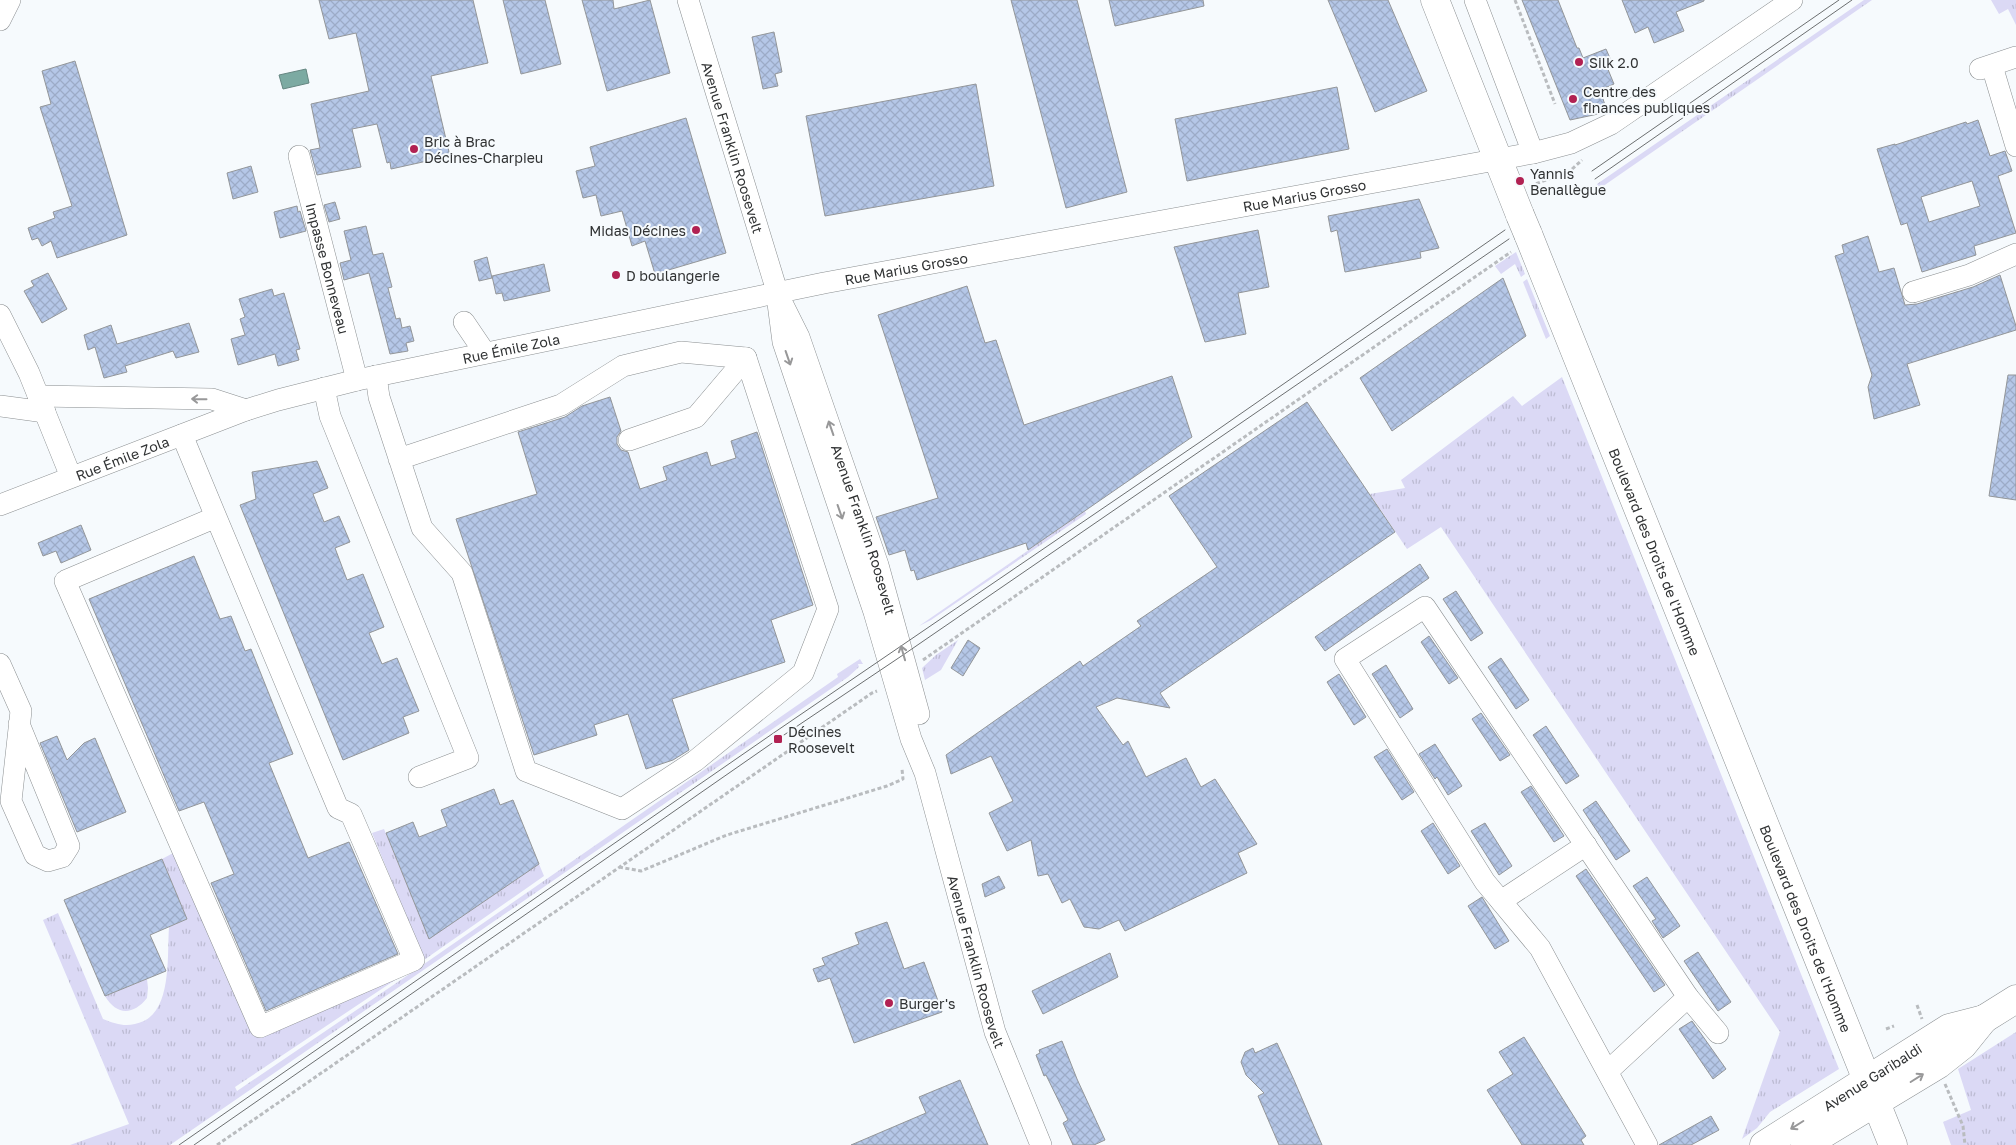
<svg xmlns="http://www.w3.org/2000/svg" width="2016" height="1145" font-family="'Golos Text',sans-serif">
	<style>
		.grass { fill: url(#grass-tufts) }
		.water { fill: #7caaa2; stroke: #658681 }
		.building { fill: url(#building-cross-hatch); stroke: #939699; fill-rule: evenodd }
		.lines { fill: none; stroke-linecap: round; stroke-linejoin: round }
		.minor-casing { stroke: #8b8f91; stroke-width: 22 }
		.major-casing { stroke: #8b8f91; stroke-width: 29 }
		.path { stroke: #b9bcbf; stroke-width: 3; stroke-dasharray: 4 2.5; stroke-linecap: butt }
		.minor { stroke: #fff; stroke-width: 21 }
		.major { stroke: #fff; stroke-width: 28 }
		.tram { stroke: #6c6f70; stroke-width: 1 }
		.major-bridge-casing { stroke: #8b8f91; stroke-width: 29; stroke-linecap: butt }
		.major-bridge { stroke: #fff; stroke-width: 28 }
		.oneway { stroke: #989899 }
		.poi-dot { fill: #b12152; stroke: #f6fafd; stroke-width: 2 }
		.labels { text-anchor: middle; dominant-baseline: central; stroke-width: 4; stroke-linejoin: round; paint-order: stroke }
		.poi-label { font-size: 14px; fill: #303233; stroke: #f6fafd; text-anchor: start }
		.street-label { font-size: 14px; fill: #303233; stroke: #f6fafd }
	</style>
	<defs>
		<pattern id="grass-tufts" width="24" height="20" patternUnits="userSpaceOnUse" patternTransform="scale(1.25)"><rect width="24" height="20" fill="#dbd9f5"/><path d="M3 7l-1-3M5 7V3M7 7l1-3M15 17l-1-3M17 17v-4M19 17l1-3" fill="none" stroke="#bcbbd2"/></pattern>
		<pattern id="building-cross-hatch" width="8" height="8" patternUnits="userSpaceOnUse" patternTransform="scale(1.25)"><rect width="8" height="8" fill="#b5c7e7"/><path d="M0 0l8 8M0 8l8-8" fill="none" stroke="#9cabc7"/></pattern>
	</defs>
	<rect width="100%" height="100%" fill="#f6fafd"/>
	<!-- grass -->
	<path class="grass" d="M1864,0H1872L1599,189L1597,184Z
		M1991,0H2016V25L2008,9L1999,14Z
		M1516,252L1525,274L1521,277L1515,264L1501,274L1495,266Z
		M1527,279L1550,336L1546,339L1523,282Z
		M1562,377L1839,1069L1770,1112L1757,1128L1742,1139L1780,1032L1441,527L1407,549L1370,494L1405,488L1401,480L1513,396L1522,406Z
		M1085,511L1086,514L931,620L919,626Z
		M958,640L941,670L925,680L922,668L936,655Z
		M860,659L863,664H858L859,667L848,677L170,1145H70L129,1124L43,920L58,913L103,1019C118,1025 128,1028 144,1021C172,1007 167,955 169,927L187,919L162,859L175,852L250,1022L404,974L235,1087L237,1091L414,971L838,677L837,674Z
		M384,829L429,938L539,864L544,876L424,960L372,833Z
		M147,979L148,988L147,998C133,1016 116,1015 105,996Z
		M2016,1032V1145H1951L1943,1122L1971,1110L1958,1069Z"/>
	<!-- water -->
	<path class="water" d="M306,69L309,83L283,89L279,75Z"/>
	<!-- building -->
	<path class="building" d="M319,0H473L488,63L431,76L450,156L391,169L390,162L387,163L377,124L352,129L361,167L317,175L310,150L320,148L311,104L369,91L356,33L329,39Z
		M503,0H545L561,64L521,74Z
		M582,0H613L614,9L650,0L670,73L607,91Z
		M1011,0H1077L1127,192L1066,208Z
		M1109,0H1203L1204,6L1115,26Z
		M1328,0H1388L1427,91L1375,112Z
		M1522,0H1558L1577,48H1579L1583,58L1606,49L1613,65L1607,67L1614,84L1600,90L1606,108L1598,114L1570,120Z
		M1622,0H1704V1L1676,12L1684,31L1654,43L1648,27L1635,33Z
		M774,32L782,72L775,74L778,86L763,89L752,37Z
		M75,61L127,235L57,258L51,241L42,246L38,238L32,240L28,228L55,218L53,212L72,206L40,107L51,104L42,71Z
		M976,84L994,186L825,216L806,116Z
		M1337,87L1349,149L1187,181L1175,119Z
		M686,118L726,253L655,274L645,241L632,246L622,211L601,216L596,195L583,198L576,171L595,166L590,147Z
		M1978,120L1990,156L2005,151L2012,171L1998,176L2016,233L1974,246L1976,255L1922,272L1907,223L1901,225L1877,149L1895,144V145L1966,122L1967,124ZM1972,181L1980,206L1929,222L1921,197Z
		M251,166L258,192L233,199L227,173Z
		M1419,199L1439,248L1420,252L1421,258L1345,272L1337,230L1331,232L1328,216Z
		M335,202L340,219L329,222L324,205Z
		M297,206L298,212L300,211L306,231L280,238L274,212Z
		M366,226L373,255L383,253L392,287L388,288L396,319L400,318L402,328L410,326L414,341L406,343L408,351L390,354L369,273L344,280L340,263L351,260L344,231Z
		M1258,230L1269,287L1238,293L1246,334L1205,342L1174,247Z
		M1868,236L1879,272L1894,268L1905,305L1917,304L1973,287L2000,275L2016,326V330L1907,364L1920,405L1874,419L1868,387L1872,375L1835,256L1844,253L1842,245Z
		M487,257L492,278L479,281L474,261Z
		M544,264L550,291L504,301L502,293L496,294L492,276Z
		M48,273L67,309L42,323L24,291L34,286L31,281Z
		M1503,278L1526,336L1392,431L1360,378Z
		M967,286L985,343L996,340L1024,425L1172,376L1192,437L1028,550L1026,543L917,580L914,570L911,571L905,550L889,555L876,517L938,498L878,315Z
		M272,289L274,296L284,293L300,349L296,350L299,360L278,366L275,354L238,365L231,339L245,335L240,319L245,317L239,299Z
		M189,323L199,352L176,358L173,351L125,366L127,372L104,378L95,347L88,350L84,335L111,325L117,344Z
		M2008,375H2016V500L1989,496Z
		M610,397L621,431L617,437V444L621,450L628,452L640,489L667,480L663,467L707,452L711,466L736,458L731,441L757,432L813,605L771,620L785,662L672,699L689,750L673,760L646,769L628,714L594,725L597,735L534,755L456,519L537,494L518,432L565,417L582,406Z
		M1307,402L1395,532L1160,693L1170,708L1117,698L1096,707L1123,745L1128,741L1146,777L1186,758L1201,787L1215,779L1257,844L1238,853L1247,873L1125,931L1119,920L1099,929L1084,927L1070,899L1062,903L1048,874L1038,876L1031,840L1007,851L989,813L1013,801L991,756L951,774L946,755L1080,661L1083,666L1141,626L1137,621L1217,567L1169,496Z
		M317,461L328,488L313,494L324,522L339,516L350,542L335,548L347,580L363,574L384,627L369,633L382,664L397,658L419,711L403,717L409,733L343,760L240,505L256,499L252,472Z
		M81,525L91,550L61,563L56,551L43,556L38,543Z
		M194,556L220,619L231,616L245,651L251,649L293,754L269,763L308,858L349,842L398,954L266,1011L211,883L234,874L204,802L179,811L89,599Z
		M1420,564L1429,578L1325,651L1315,637Z
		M1456,591L1483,633L1471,641L1443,599Z
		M1429,636L1458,678L1449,684L1421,642Z
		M968,640L980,648L963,676L951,668Z
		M1501,658L1529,700L1516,709L1488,667Z
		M1386,665L1413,709L1400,718L1372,674Z
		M1339,674L1366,717L1354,725L1327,682Z
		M1481,713L1510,755L1500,761L1472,719Z
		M1546,726L1579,776L1566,784L1533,735Z
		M57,736L67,760L84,743L95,738L126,812L77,832L40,743Z
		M1435,744L1462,786L1448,795L1437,777L1435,779L1419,754Z
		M1387,749L1414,792L1402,800L1374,757Z
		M1531,786L1564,836L1554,842L1521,792Z
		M494,789L500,805L513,800L539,864L429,939L386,833L413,822L419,837L447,826L441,810Z
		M1596,801L1630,851L1616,860L1583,810Z
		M1433,823L1460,866L1448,874L1421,831Z
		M1485,823L1512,866L1499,875L1471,831Z
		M162,859L187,919L150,935L166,971L105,996L64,900Z
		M1586,869L1665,985L1654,992L1576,876Z
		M999,876L1005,888L985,897L982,884Z
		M1647,877L1680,926L1663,938L1652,921L1656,919L1633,886Z
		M1482,897L1509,941L1495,949L1468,906Z
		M887,922L904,969L924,962L942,1012L854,1043L830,978L818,982L813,969L825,965L822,958L859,944L855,933Z
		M1698,952L1731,1002L1718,1011L1684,961Z
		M1110,953L1118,977L1043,1014L1032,991Z
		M1692,1021L1726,1069L1713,1079L1679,1029Z
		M1524,1037L1586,1136L1581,1140L1584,1145H1522L1487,1090L1513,1074L1499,1052Z
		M1062,1041L1077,1079L1105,1140L1094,1145H1073L1063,1123L1068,1120L1046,1075L1044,1076L1036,1055L1040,1053L1039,1050Z
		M1277,1043L1294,1080L1322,1145H1279L1258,1096L1264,1093L1246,1075L1241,1062L1245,1052L1253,1048L1255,1053Z
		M960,1080L988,1145H851L926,1113L919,1097Z
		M1711,1116L1719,1130L1691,1145H1659Z"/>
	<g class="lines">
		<defs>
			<g id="minor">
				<path id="s1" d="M688,0L776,288L783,342L874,612L911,739L925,773L995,1032L1041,1145"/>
				<path d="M1475,0L1533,153"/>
				<path d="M0,20L10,0"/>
				<path d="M1992,66L2016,146"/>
				<path d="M1980,69L2016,57"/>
				<path id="s2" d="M299,156L357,380"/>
				<path d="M1913,292L1969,275L2016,254"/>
				<path id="s3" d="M783,305L799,337L878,565L919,714"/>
				<path d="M0,315L29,373L71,477"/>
				<path d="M464,322L485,353"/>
				<path d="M376,376L379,397L422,528L462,573L526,771L622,809L695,761L803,673L828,609L746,358L681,352L623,366L561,405L399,459"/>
				<path d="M324,388L330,416L468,758L419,777"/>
				<path d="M38,396L212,399L246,410"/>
				<path d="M0,406L45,412"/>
				<path d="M182,435L216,517L338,808L351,814L414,960L260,1027L65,581L216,517"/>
				<path d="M629,440L696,417L746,358"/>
				<path id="s4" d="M0,505L246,410L278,400L357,380L824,283L1533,153L1571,143L1611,124L1792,0"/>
				<path d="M0,664L21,711L11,801L35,855L48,861L62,857L69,846L19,724"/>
				<path d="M1501,901L1586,845"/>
				<path d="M1688,997L1718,1033"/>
				<path d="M1608,1071L1688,997L1425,607L1345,659L1485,882L1540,948L1647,1145"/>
			</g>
			<g id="major">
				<path d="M1435,0L1520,215"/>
				<path id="s5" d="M1528,234L1893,1145"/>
				<path id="s6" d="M1764,1145L1949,1028L1984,1019L2016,999"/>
				<path d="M1805,1145L1939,1064L1963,1045L1984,1019"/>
			</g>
		</defs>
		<!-- minor casing -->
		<use href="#minor" class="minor-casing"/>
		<!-- major casing -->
		<use href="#major" class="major-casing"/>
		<!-- path -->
		<path class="path" d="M1515,0L1555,104
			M1530,186L1570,171L1582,160
			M923,660L1511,252
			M619,867L641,871L727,835L887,786L903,779L902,769
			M1917,1005L1922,1019
			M1886,1029L1894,1026
			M1945,1084L1963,1126L1965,1145
			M217,1145L872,693L877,691"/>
		<!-- minor -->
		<use href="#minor" class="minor"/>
		<!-- major -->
		<use href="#major" class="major"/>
		<!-- tram -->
		<path class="tram" d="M1592,171L1839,0
			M1595,179L1852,0
			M179,1145L775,732L1200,442L1505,230
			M194,1145L778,739L903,655L1509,239"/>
		<defs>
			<path id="major-bridge" d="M1520,215L1528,234"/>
		</defs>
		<!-- major-bridge casing -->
		<use href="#major-bridge" class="major-bridge-casing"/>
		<!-- major-bridge -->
		<use href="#major-bridge" class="major-bridge"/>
	</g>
	<!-- one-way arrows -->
	<defs><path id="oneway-shaft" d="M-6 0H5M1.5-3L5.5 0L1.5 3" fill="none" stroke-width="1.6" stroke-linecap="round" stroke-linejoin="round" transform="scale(1.25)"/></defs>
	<g class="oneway">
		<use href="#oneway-shaft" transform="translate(788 358) rotate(71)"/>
		<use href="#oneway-shaft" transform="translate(199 399) rotate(-179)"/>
		<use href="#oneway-shaft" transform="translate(831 428) rotate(-109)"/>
		<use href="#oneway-shaft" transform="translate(840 512) rotate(71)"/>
		<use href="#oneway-shaft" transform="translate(903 653) rotate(-106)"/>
		<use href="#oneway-shaft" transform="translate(1917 1078) rotate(-32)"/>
		<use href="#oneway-shaft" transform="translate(1797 1125) rotate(148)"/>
	</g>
	<!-- markers -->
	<g class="poi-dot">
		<circle cx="1579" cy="62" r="5"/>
		<circle cx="1573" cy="99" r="5"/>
		<circle cx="414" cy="149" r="5"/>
		<circle cx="1520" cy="181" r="5"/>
		<circle cx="696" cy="230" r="5"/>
		<circle cx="616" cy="275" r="5"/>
		<rect x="773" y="734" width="10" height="10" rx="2.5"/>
		<circle cx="889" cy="1003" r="5"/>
	</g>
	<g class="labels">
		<!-- poi labels -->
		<g class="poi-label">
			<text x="1589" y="62">Silk 2.0</text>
			<text x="1583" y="91">Centre des<tspan x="1583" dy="16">finances publiques</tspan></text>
			<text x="424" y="141">Bric à Brac<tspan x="424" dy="16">Décines-Charpieu</tspan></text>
			<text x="1530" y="173">Yannis<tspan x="1530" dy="16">Benallègue</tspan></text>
			<text x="686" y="230" text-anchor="end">Midas Décines</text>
			<text x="626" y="275">D boulangerie</text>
			<text x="788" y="731">Décines<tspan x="788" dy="16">Roosevelt</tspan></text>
			<text x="899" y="1003">Burger's</text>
		</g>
		<!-- street labels -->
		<g class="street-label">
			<text stroke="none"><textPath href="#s1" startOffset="154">Avenue Franklin Roosevelt</textPath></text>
			<text stroke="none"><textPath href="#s4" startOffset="1344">Rue Marius Grosso</textPath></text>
			<text stroke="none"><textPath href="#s2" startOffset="116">Impasse Bonneveau</textPath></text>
			<text stroke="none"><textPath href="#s4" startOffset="939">Rue Marius Grosso</textPath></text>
			<text stroke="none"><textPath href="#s4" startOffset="536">Rue Émile Zola</textPath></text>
			<text stroke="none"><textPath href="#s4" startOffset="131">Rue Émile Zola</textPath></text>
			<text stroke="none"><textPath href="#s3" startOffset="239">Avenue Franklin Roosevelt</textPath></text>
			<text stroke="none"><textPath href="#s5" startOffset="342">Boulevard des Droits de l'Homme</textPath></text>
			<text stroke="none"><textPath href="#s5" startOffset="748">Boulevard des Droits de l'Homme</textPath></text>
			<text stroke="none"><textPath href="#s1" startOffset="1005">Avenue Franklin Roosevelt</textPath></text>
			<text stroke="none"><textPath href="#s6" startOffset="128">Avenue Garibaldi</textPath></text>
		</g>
	</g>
</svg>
